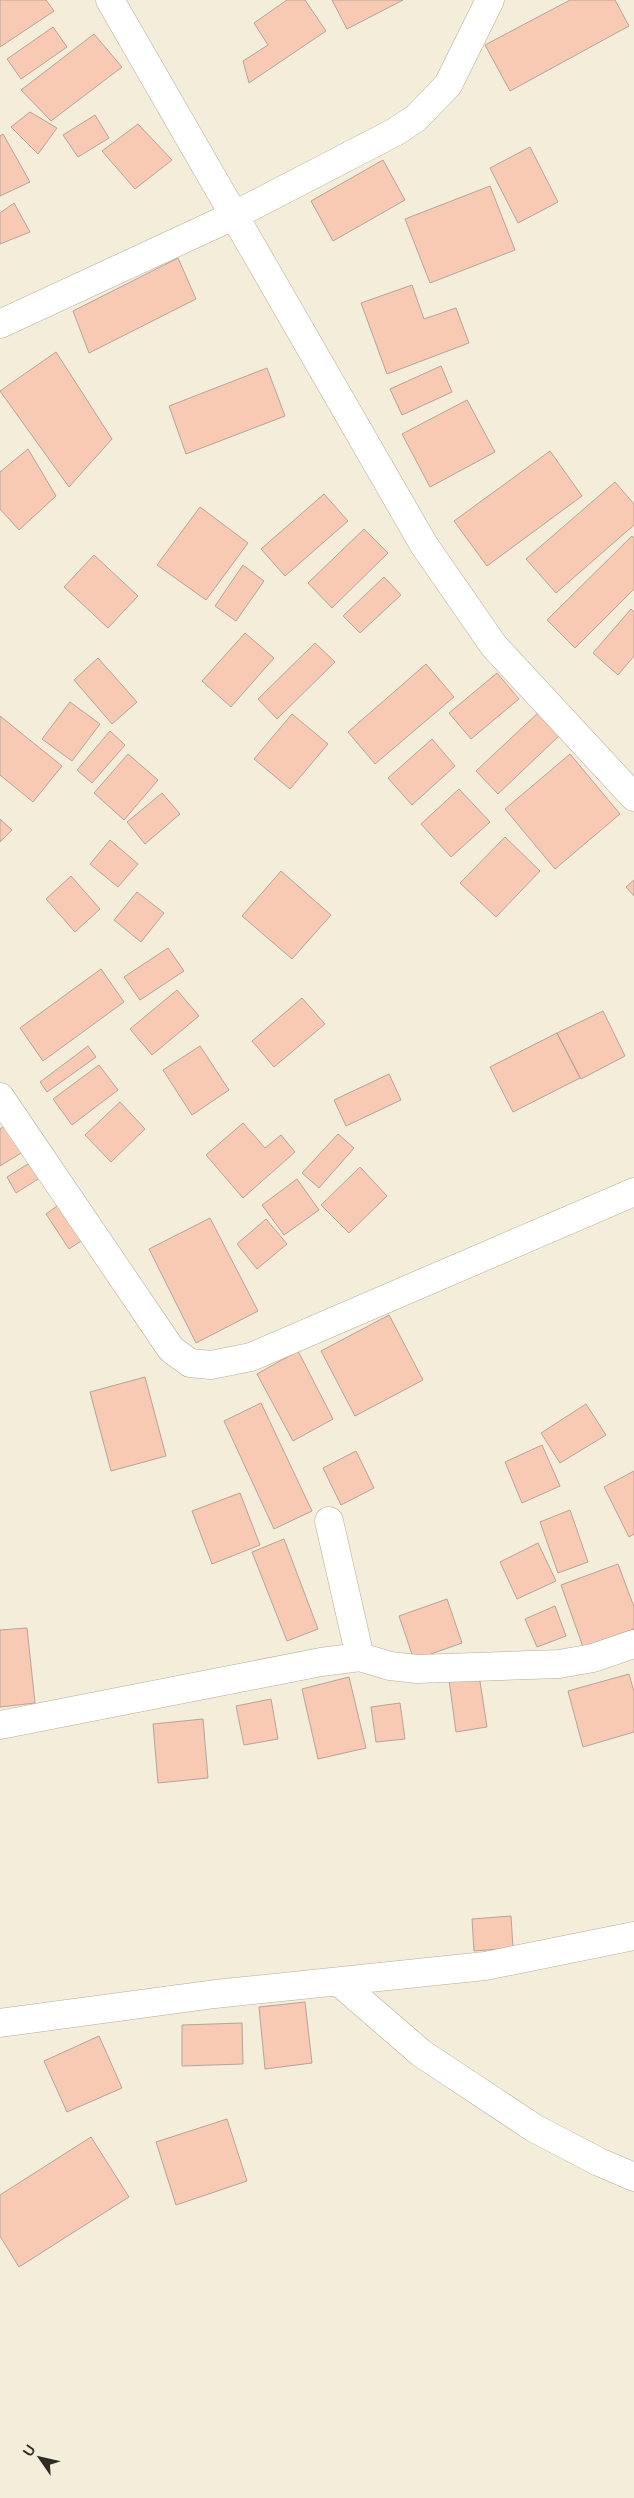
<svg xmlns="http://www.w3.org/2000/svg" width="634" height="2498" font-family="Lato,sans-serif">
	<style>
		.building { fill: #f9cab3; stroke: #b6a399 }
		.lines { fill: none; stroke-linecap: round; stroke-linejoin: round }
		.minor-casing { stroke: #b2ac99; stroke-width: 29 }
		.minor { stroke: #fff; stroke-width: 28 }
	</style>
	<rect width="100%" height="100%" fill="#f4edda"/>
	<!-- building -->
	<path class="building" d="M0,0H46L54,11L0,47Z
		M287,0H305L326,31L249,83L243,61L268,45L254,23Z
		M332,0H403L347,29Z
		M570,0H615L629,26L510,91L485,45Z
		M53,27L67,47L21,79L7,59Z
		M94,34L122,67L51,121L21,90Z
		M30,112L57,128L38,154L11,127Z
		M95,115L109,138L78,157L63,135Z
		M138,124L172,160L135,189L102,151Z
		M3,134L30,182L0,196V136Z
		M530,147L558,202L518,223L490,168Z
		M383,160L405,200L333,241L311,201Z
		M490,186L515,250L430,283L405,219Z
		M14,203L30,232L0,244V213Z
		M178,258L196,299L89,353L73,311Z
		M412,285L424,319L456,308L469,343L387,374L361,303Z
		M56,352L112,439L69,487L0,391Z
		M441,366L452,392L402,415L390,389Z
		M267,368L285,416L186,454L169,406Z
		M467,400L495,452L430,487L402,434Z
		M28,449L56,496L19,530L0,509V472Z
		M550,451L582,496L487,566L454,521Z
		M615,482L634,504V525L556,593L526,559Z
		M324,494L348,521L285,576L261,549Z
		M200,507L248,543L206,600L157,565Z
		M364,529L388,553L332,608L308,583Z
		M632,536L634,538V589L575,648L547,620Z
		M94,555L138,596L108,628L64,587Z
		M243,565L264,581L236,621L215,606Z
		M384,577L401,595L360,633L343,616Z
		M631,609L634,612V656L618,675L593,653Z
		M245,633L274,658L231,707L202,681Z
		M315,643L335,662L277,719L258,699Z
		M98,658L137,702L112,724L74,680Z
		M426,664L454,697L375,764L348,732Z
		M497,673L519,699L471,739L449,713Z
		M70,702L100,724L72,761L42,739Z
		M540,711L561,734L498,794L476,771Z
		M292,714L328,744L290,789L254,759Z
		M0,716L62,766L33,802L0,775Z
		M110,731L125,745L92,783L77,770Z
		M432,739L455,766L412,805L388,778Z
		M128,754L158,780L124,820L94,793Z
		M570,754L620,814L555,869L505,809Z
		M459,789L490,822L451,857L421,824Z
		M162,793L180,814L145,844L127,822Z
		M0,819L12,830L0,842Z
		M505,837L540,871L496,917L460,883Z
		M110,840L138,864L118,887L90,864Z
		M281,871L331,915L292,959L242,916Z
		M71,876L100,909L75,932L46,899Z
		M634,880V896L626,887Z
		M137,892L164,913L141,942L114,920Z
		M168,948L184,971L140,1000L124,977Z
		M101,969L124,1002L43,1061L20,1028Z
		M177,990L199,1016L152,1055L130,1029Z
		M302,998L325,1024L274,1067L252,1041Z
		M603,1011L625,1056L581,1079L557,1033Z
		M557,1033L580,1078L513,1112L490,1067Z
		M88,1046L96,1057L47,1092L40,1082Z
		M200,1046L229,1090L192,1115L163,1070Z
		M99,1065L118,1090L72,1125L53,1099Z
		M389,1074L401,1100L346,1126L334,1100Z
		M120,1102L145,1129L111,1162L85,1135Z
		M243,1123L265,1148L281,1135L295,1152L243,1198L206,1155Z
		M6,1125L23,1152L0,1166V1129Z
		M338,1134L354,1148L319,1188L302,1173Z
		M36,1159L46,1174L16,1193L7,1177Z
		M360,1167L387,1196L349,1233L321,1205Z
		M297,1179L319,1210L284,1235L262,1205Z
		M64,1201L87,1237L69,1249L46,1214Z
		M210,1218L258,1311L196,1343L149,1249Z
		M266,1219L287,1244L257,1269L237,1244Z
		M389,1315L423,1380L355,1416L321,1351Z
		M298,1351L333,1419L293,1441L257,1374Z
		M145,1377L166,1456L111,1471L90,1392Z
		M261,1403L312,1511L274,1529L224,1421Z
		M586,1404L606,1435L560,1463L541,1433Z
		M542,1445L560,1486L522,1503L505,1462Z
		M356,1451L374,1488L341,1505L323,1468Z
		M634,1471V1534L629,1537L604,1487Z
		M240,1493L260,1545L212,1564L192,1511Z
		M570,1510L588,1562L558,1573L540,1522Z
		M284,1539L318,1629L287,1641L252,1552Z
		M538,1543L556,1581L517,1599L500,1562Z
		M618,1564L634,1607V1629L583,1647L561,1585Z
		M447,1599L462,1643L414,1660L399,1616Z
		M555,1606L566,1636L537,1647L525,1619Z
		M27,1628L35,1703L0,1707V1630Z
		M629,1674L634,1692V1732L583,1747L568,1691Z
		M479,1675L487,1727L456,1732L449,1680Z
		M349,1677L366,1748L318,1759L302,1689Z
		M271,1699L278,1739L244,1745L236,1706Z
		M400,1703L405,1739L376,1742L371,1707Z
		M203,1719L208,1778L158,1783L153,1724Z
		M511,1916L513,1948L474,1951L472,1919Z
		M305,2002L312,2063L265,2069L259,2007Z
		M242,2023L243,2064L182,2066V2025Z
		M99,2036L122,2088L67,2112L44,2061Z
		M227,2119L247,2181L176,2205L156,2142Z
		M91,2137L129,2197L19,2267L0,2236V2195Z"/>
	<g class="lines">
		<defs>
			<path id="minor" d="M110,0L424,545L494,646L634,797
				M0,324L233,216L395,132L416,118L448,85L490,0
				M0,1097L171,1349L190,1363L211,1365L251,1357L634,1192
				M329,1521L360,1657
				M0,1725L321,1662L360,1657L390,1666L417,1669L559,1664L593,1658L634,1644
				M339,1982L421,2053L534,2128L599,2162L634,2177
				M0,2023L215,1994L485,1966L634,1936"/>
		</defs>
		<!-- minor casing -->
		<use href="#minor" class="minor-casing"/>
		<!-- minor -->
		<use href="#minor" class="minor"/>
	</g>
	<!-- north arrow -->
	<g transform="translate(40 2458) rotate(304)" stroke="#f4edda" stroke-width="4" paint-order="stroke">
	<path d="M0-4L9 19L0 12L-9 19Z" fill="#2d2b23"/>
	<text y="-8" font-size="14" font-weight="bold" text-anchor="middle" fill="#2d2b23">U</text>
	</g>
</svg>
